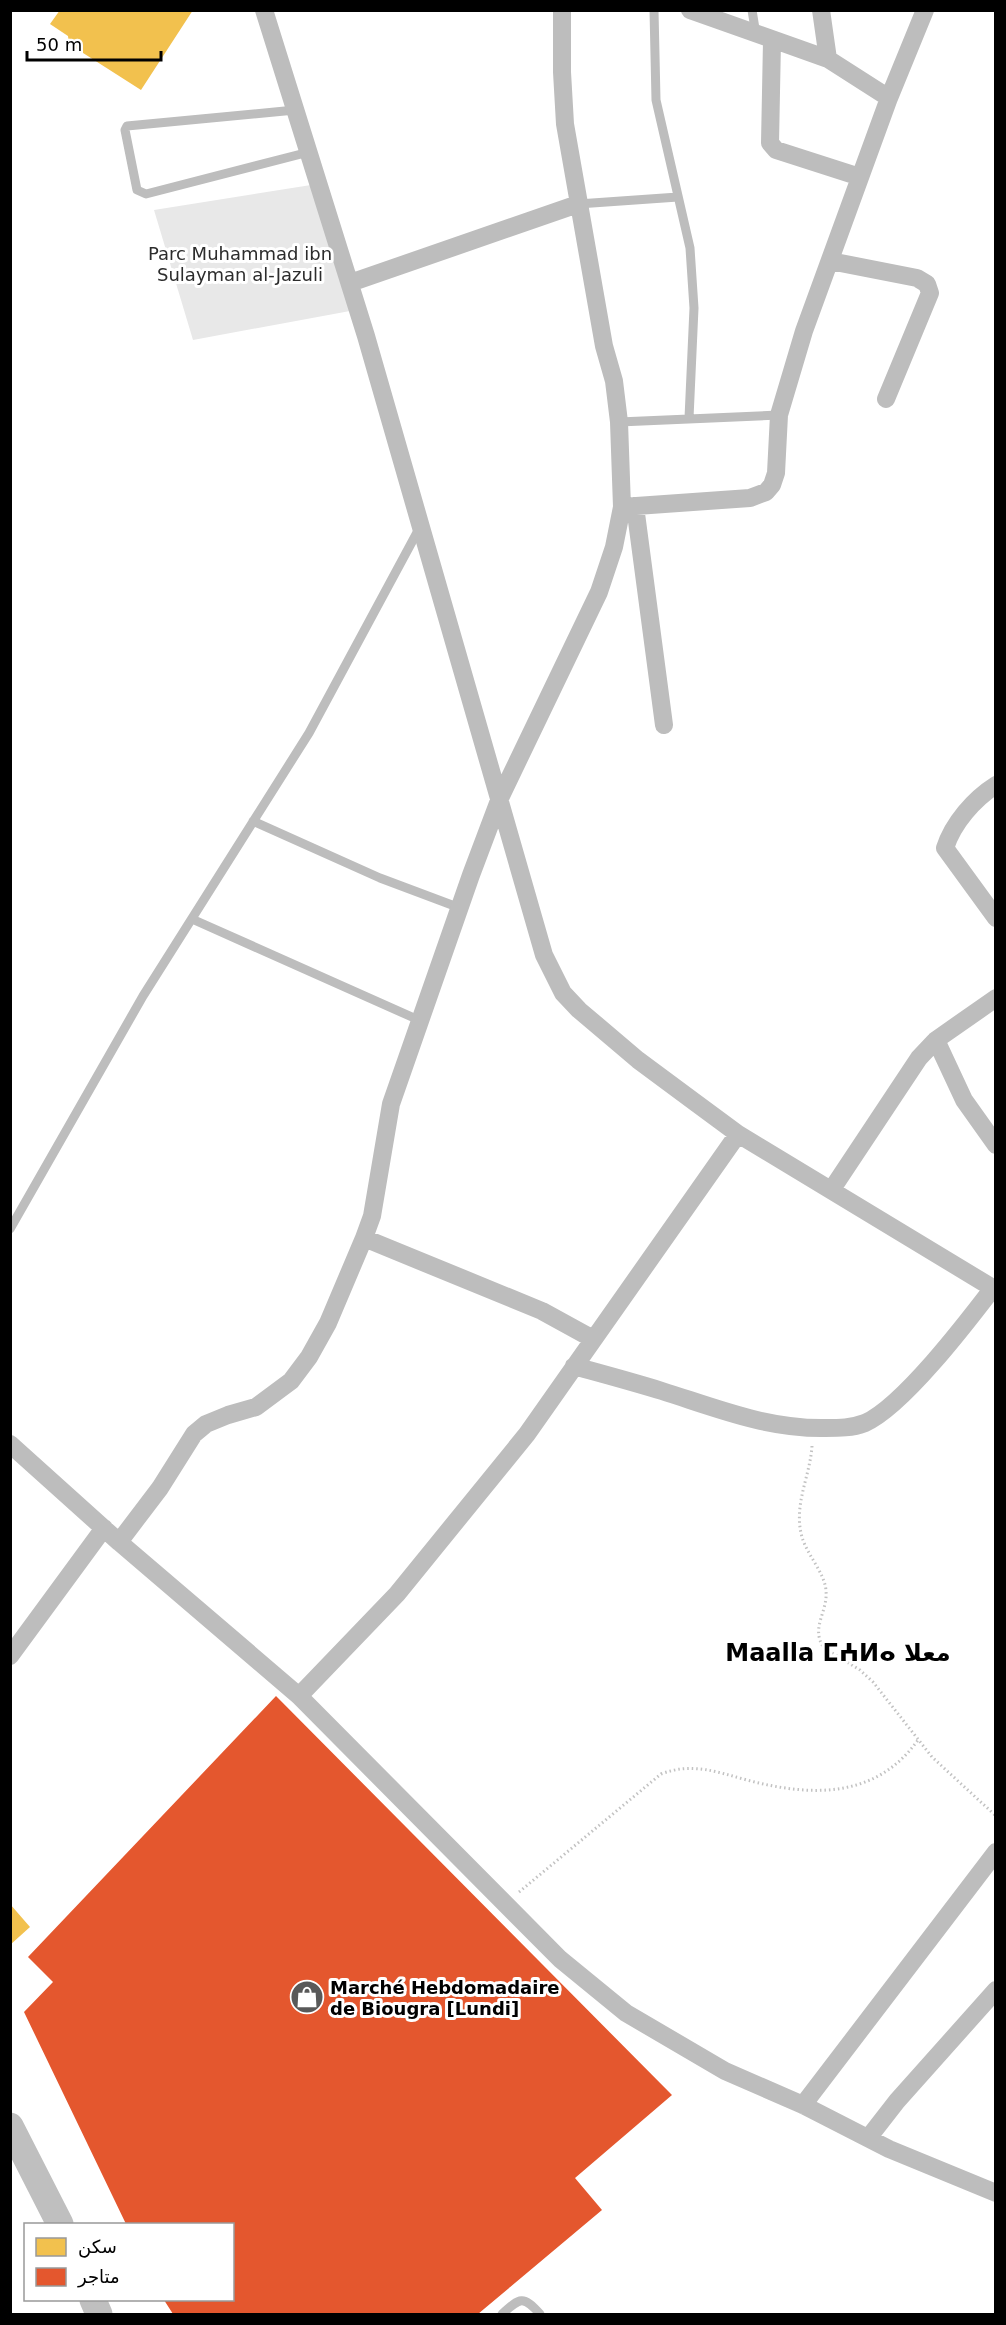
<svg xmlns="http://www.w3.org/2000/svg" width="1006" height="2325" font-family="'DejaVu Sans','Noto Sans Arabic','Noto Sans Tifinagh',sans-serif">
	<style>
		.green { fill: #e8e8e8 }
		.homes { fill: #f2c14e }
		.shops { fill: #e4572e }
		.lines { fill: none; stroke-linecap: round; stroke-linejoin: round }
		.path { stroke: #c2c2c2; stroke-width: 3; stroke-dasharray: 1.5 3; stroke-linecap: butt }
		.lane { stroke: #bdbdbd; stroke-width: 9 }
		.street { stroke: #bdbdbd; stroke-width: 18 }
		.secondary { stroke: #bfbfbf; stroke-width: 27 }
		.labels { text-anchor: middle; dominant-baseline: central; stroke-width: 6; stroke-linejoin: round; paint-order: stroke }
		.park-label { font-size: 18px; fill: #2c2c2c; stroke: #fff }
		.poi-label { font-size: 18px; font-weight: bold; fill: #000; stroke: #fff; text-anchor: start }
		.district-label { font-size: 24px; font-weight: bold; fill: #000; stroke: #fff }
	</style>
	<rect width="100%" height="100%" fill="#fff"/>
	<!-- green -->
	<path class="green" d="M311,185L350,311L193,340L154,210Z"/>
	<!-- homes -->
	<path class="homes" d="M60,10H193L141,90L69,44L68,36L50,24Z
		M10,1904L30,1927L10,1945Z"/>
	<!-- shops -->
	<path class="shops" d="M276,1696L672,2095L575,2178L602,2210L478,2314H173L164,2300H232V2224H126L24,2012L53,1982L28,1957Z"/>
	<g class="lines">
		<!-- path -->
		<path class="path" d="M812,1446C810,1477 793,1505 802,1537C807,1555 825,1573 826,1591C828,1612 810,1628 824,1648L860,1670L873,1682L932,1757L996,1816
			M519,1892L661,1774C692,1762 717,1772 747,1780C811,1797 876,1799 918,1740"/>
		<!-- lane -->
		<path class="lane" d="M654,10L656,100L690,248L694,308L689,418
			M752,10L756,35
			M295,110L127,126L125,130L137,190L146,194L309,152
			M578,204L678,197
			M619,422L779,415
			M253,821L380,878L460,908
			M192,919L421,1021
			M10,1229L143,996L309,733L420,527
			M502,2314C520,2298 523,2295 540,2314"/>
		<!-- street -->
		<path class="street" d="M264,10L366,336L544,955L563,993L579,1010L638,1060L696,1103L738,1134L996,1290
			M690,10L828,59L889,98
			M821,10L828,59
			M772,41L770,143L776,150L860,177
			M830,261L917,278L927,284L930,293L886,399
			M350,283L578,204
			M635,506L664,725
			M622,507L750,498L766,492L772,485L776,473L779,415L804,331L889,98L925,10
			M996,785C974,799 953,823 945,848L996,918
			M936,1040L964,1100L996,1145
			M832,1189L919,1058L936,1040L996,998
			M364,1238L542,1311L593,1339
			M574,1366C603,1374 633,1382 662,1391C716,1408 767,1429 825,1428C839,1428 852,1428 865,1423C903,1406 967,1322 993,1288
			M10,1444L119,1542L299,1696L560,1959L626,2013L725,2071L803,2105L889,2149L996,2193
			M119,1542L160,1488L194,1434L206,1424L228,1415L256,1407L291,1381L309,1357L328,1323L364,1238L372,1216L391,1104L471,875L500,798L599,592L614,547L622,507L619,422L614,381L604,346L565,124L562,72V10
			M10,1656L104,1528
			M299,1696L397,1594L527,1434L738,1134
			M803,2105L996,1852
			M869,2137L897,2101L996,1990"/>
		<!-- secondary -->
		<path class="secondary" d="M10,2126L60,2224
			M93,2300L99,2314"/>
	</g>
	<!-- icons -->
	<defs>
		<symbol id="shop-disc" viewBox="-11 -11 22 22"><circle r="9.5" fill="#595959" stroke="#fff"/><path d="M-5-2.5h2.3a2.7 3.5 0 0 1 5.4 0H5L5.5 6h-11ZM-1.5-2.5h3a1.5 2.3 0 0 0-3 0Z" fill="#fff"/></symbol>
	</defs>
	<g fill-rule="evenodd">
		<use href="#shop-disc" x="288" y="1978" width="38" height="38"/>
	</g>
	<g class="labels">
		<!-- park labels -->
		<g class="park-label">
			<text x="240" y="253">Parc Muhammad ibn<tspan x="240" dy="21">Sulayman al-Jazuli</tspan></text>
		</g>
		<!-- poi labels -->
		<g class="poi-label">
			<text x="330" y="1987">Marché Hebdomadaire<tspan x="330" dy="21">de Biougra [Lundi]</tspan></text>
		</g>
		<!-- district labels -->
		<g class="district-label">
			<text x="838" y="1653">Maalla ⵎⵄⵍⴰ معلا</text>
		</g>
	</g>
	<!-- border -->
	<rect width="1006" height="2325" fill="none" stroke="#000000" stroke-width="24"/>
	<!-- legend -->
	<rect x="24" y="2223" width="210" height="78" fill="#ffffff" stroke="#999999" stroke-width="1.5"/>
	<rect x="36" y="2238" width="30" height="18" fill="#f2c14e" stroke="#999999" stroke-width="1.5"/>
	<text x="78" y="2253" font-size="18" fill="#000000">سكن</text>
	<rect x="36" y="2268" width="30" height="18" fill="#e4572e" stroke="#999999" stroke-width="1.5"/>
	<text x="78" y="2283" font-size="18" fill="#000000">متاجر</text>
	<!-- scale -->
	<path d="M27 51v9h134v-9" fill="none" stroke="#000000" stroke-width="3"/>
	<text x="36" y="51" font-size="18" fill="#000000" stroke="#ffffff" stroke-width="4.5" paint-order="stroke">50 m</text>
</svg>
